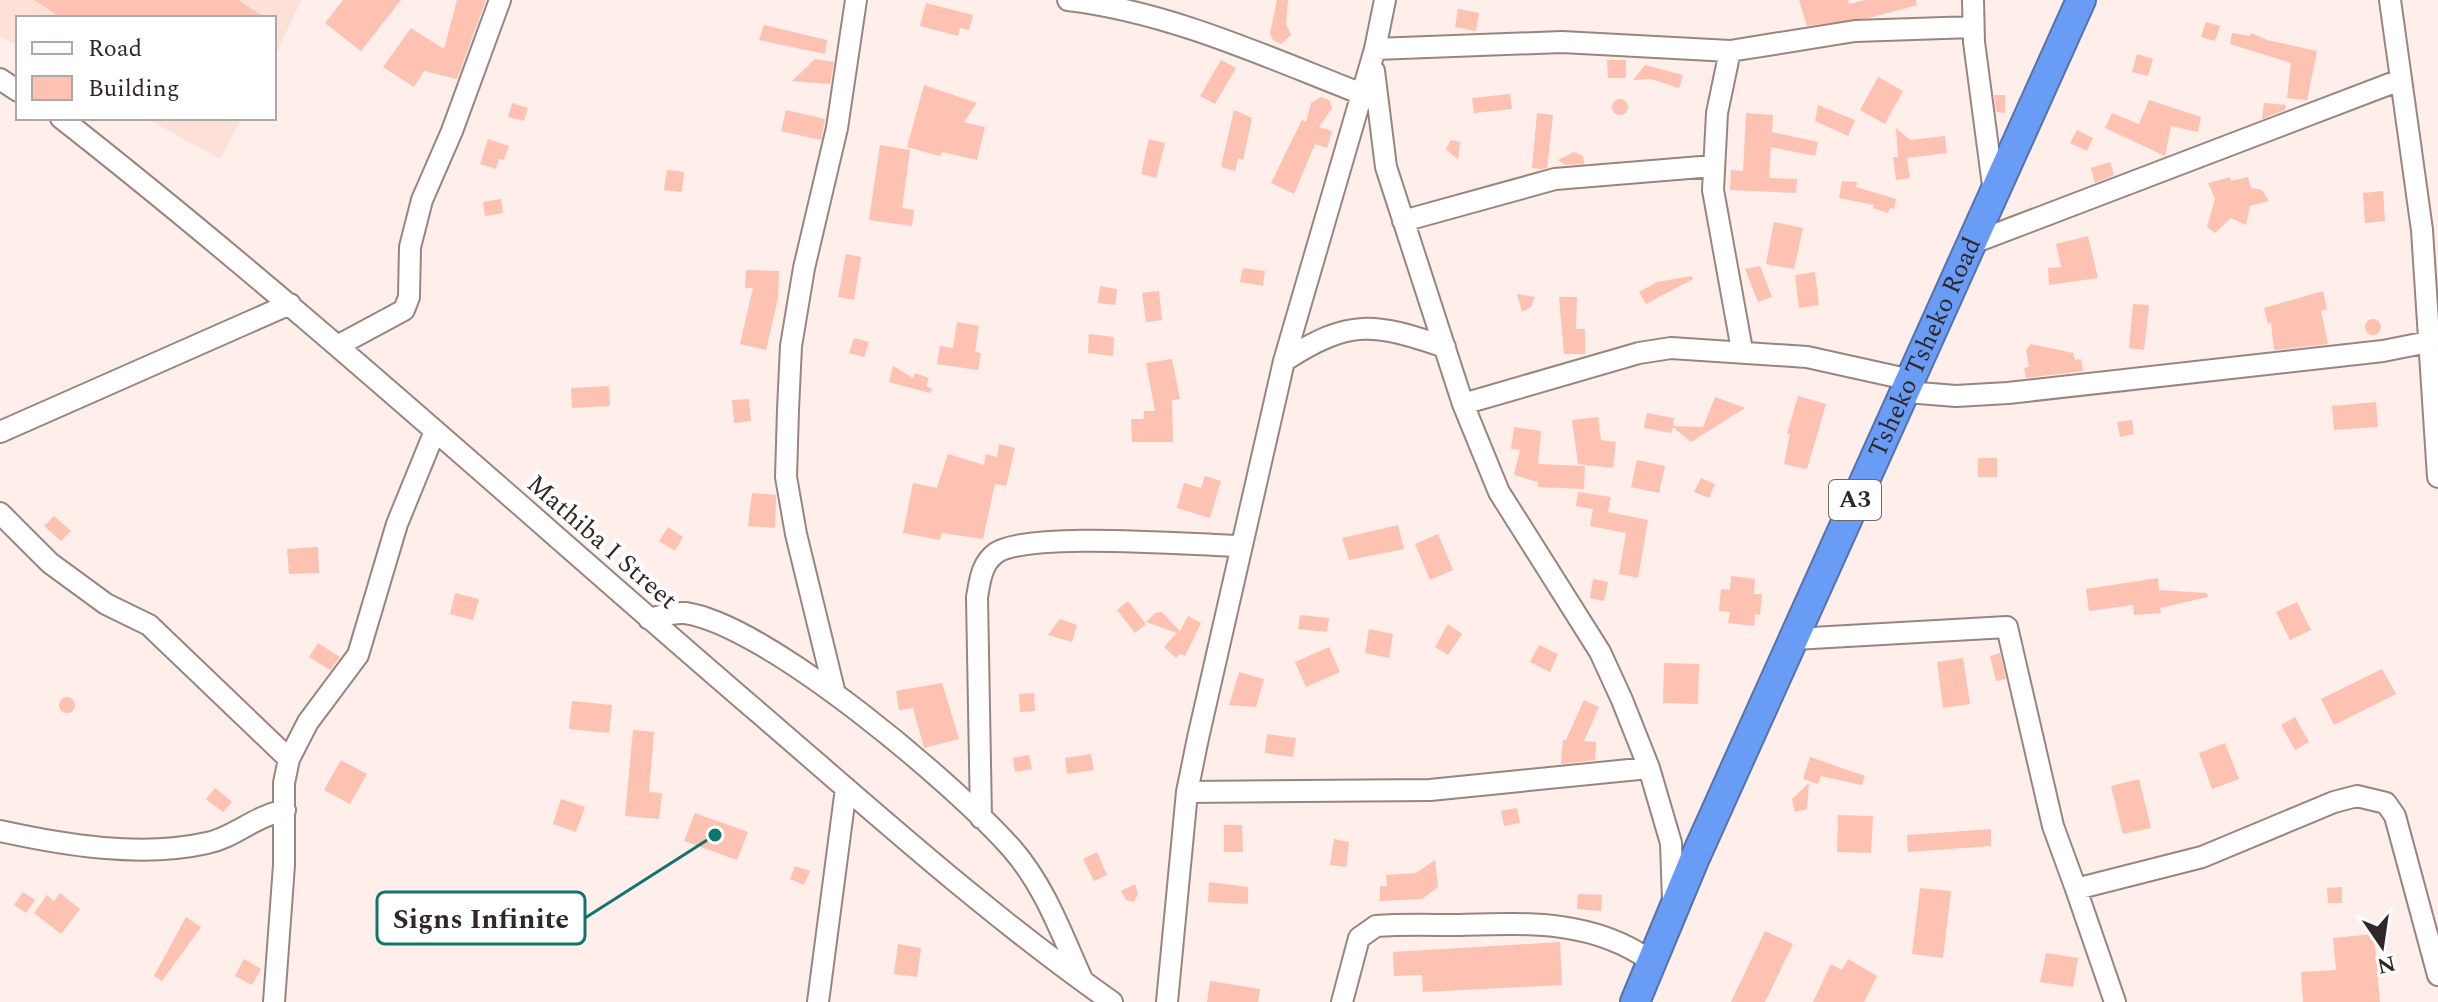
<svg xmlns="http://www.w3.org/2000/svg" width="2438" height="1002" font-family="Spectral,serif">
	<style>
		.built { fill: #fde0d8 }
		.building { fill: #fec2b2 }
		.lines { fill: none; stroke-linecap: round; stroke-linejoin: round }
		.minor-casing { stroke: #988580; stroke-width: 24 }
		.highway-casing { stroke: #5573ad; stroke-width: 32 }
		.minor { stroke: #fff; stroke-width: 20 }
		.highway { stroke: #699cf5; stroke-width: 28 }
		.labels { text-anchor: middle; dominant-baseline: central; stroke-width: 8; stroke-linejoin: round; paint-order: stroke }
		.shield { fill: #fff; stroke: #6e6867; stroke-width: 2 }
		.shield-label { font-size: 24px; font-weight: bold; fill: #302826 }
		.street-label { font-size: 26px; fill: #302826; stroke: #fff }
		.leader { fill: none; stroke: #0f766e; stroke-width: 3 }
		.callout-dot { fill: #0f766e; stroke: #fff; stroke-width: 3 }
		.callout { fill: #fff; stroke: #0f766e; stroke-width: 3 }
		.callout-label { font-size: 28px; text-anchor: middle; font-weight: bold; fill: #302826 }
	</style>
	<rect width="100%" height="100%" fill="#ffeee9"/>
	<!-- built -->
	<path class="built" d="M0,0H301L274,58V18H18V46L0,36Z
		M146,118H242L220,159Z"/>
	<!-- building -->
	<path class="building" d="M34,0H238L266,18H62Z
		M343,0H401L361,51L325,23Z
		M457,0H486L457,79L424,71L414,87L383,67L411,28L444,49Z
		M1277,0H1288L1286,24L1291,35L1281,44L1273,40L1270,33Z
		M1799,0H1848L1849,4L1865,0H1916L1917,5L1869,18L1807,26Z
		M926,3L973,15L969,30L960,28L958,36L920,26Z
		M1458,9L1479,13L1476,31L1455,27Z
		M2206,22L2220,26L2215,41L2201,37Z
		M764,25L827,40L825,54L759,40Z
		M2232,33L2250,36L2251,33L2267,40L2317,51L2307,100L2287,98L2291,63L2230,44Z
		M2137,54L2153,59L2148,76L2132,72Z
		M815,59L834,62L830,84L792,81Z
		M1221,60L1236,68L1215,104L1200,96Z
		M1607,60H1626V78H1608Z
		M1645,65L1683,75L1679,88L1651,79L1633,80Z
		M1878,77L1903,91L1885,124L1860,110Z
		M924,85L977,103L964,122L985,127L977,160L942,152L940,156L907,147Z
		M1510,94L1512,109L1474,113L1472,98Z
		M1994,95H2005V113L1996,112Z
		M1321,97L1329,100L1332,108L1319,127L1332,131L1327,148L1315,144L1294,194L1271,183L1302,120L1306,122L1311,103Z
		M1612 107a8 8 0 1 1 16 0a8 8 0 1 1-16 0Z
		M2149,100L2201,117L2198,132L2171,126L2165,156L2105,128L2112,113L2139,124Z
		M512,103L528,108L524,121L508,117Z
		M2264,103L2286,105L2285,110L2262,119Z
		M1818,105L1855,120L1848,136L1815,121Z
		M786,110L825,119L821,140L781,131Z
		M1234,110L1252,118L1243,160L1238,158L1235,171L1221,167Z
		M1537,113L1553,115L1547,168L1542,169L1532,168Z
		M1746,113L1773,115L1772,132L1818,142L1815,156L1771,147L1769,178L1797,179L1796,193L1730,190L1731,170L1743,171Z
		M1896,128L1910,140L1945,136L1947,153L1907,158L1910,178L1896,180L1893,157H1898Z
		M2077,130L2093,138L2087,151L2070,143Z
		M488,139L509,146L504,160L499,159L496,169L480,164Z
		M1149,139L1165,143L1156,178L1141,174Z
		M1451,140L1460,142L1458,160L1446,149Z
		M880,145L910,150L902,208L914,210L912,226L869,220Z
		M1574,152L1583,156L1584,164L1565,165L1558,160Z
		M2110,162L2114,175L2095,183L2091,168Z
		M667,170L684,172L682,192L664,190Z
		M2230,177L2231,181L2248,177L2251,188L2262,190L2269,201L2250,206L2246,225L2231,218L2215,233L2207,227L2215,199L2208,183Z
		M1842,181L1857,182L1856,187L1896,199L1894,209L1890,208L1888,213L1873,208L1874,205L1839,198Z
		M2383,191L2385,221L2365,223L2363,193Z
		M501,199L503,213L485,216L483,202Z
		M1774,222L1803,228L1794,269L1766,264Z
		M2088,236L2098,278L2049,285L2048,268L2061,267L2056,244Z
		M846,254L861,257L854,300L838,297Z
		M1760,266L1772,297L1758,302L1745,269Z
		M1243,268L1265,271L1263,286L1240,282Z
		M746,270L779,271L778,298L766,350L740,344L753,288H745Z
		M1815,272L1819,305L1799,308L1795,275Z
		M1692,276L1693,279L1646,304L1639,292L1657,282Z
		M1100,286L1117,289L1115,305L1098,303Z
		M1159,291L1162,320L1146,322L1142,293Z
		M2323,291L2327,309L2321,311L2328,344L2274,350L2271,323L2268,324L2264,308Z
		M1517,294L1535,297L1531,307L1522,312Z
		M1559,297H1577L1576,329H1585V354H1564Z
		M2133,304L2149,305L2144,350L2129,348Z
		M2365 327a8 8 0 1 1 16 0a8 8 0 1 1-16 0Z
		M957,322L979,326L975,352L981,353L978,370L937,364L940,346L953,348Z
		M1089,334L1114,337L1113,356L1088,353Z
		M854,338L869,342L864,357L849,353Z
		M2031,344L2073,353L2075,360L2081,359L2083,371L2026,378L2024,368L2029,367L2026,350Z
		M1172,359L1180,399L1172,400L1173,442H1132L1131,419H1144V411H1155L1146,363Z
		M893,366L913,378L915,373L929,378L926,386L932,389L930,393L889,382Z
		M609,386L610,406L572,408L571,388Z
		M1798,396L1826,404L1807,469L1784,464L1790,434H1787Z
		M1715,397L1745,408L1691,442L1673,427L1671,433L1644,428L1647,413L1674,418L1673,426L1703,427Z
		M749,399L751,421L734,423L732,400Z
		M2376,402L2378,427L2334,430L2332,406Z
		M1598,417L1601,440L1616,442L1613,468L1578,464L1572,420Z
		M2132,420L2134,434L2120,437L2117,422Z
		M1514,427L1541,431L1538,464L1585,466L1584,489L1538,487V482L1514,475L1520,450L1511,449Z
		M999,444L1015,448L1006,486L995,484L983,539L942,533L940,540L903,533L913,483L937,488L948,454L984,465L986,454L997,457Z
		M1978,458H1997V477H1978Z
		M1637,460L1665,466L1659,493L1631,487Z
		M1205,476L1221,481L1210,518L1177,508L1184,483L1201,488Z
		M1701,478L1715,484L1709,498L1694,492Z
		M1578,492L1611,497L1608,512L1648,520L1638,578L1619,574L1626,533L1590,526L1593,509L1576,506Z
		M752,493L776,495L775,528L748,526Z
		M54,516L71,531L61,541L44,526Z
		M1398,525L1404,549L1349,560L1342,538Z
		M668,527L683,537L675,551L659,541Z
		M1438,534L1453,570L1430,580L1415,544Z
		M318,547L319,573L289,574L287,549Z
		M1731,576L1755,579L1754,594H1762L1760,615L1755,614L1754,626L1728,623L1730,612L1719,611L1721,589L1730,590Z
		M2158,578L2159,590L2207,593L2208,597L2160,608L2161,613L2134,615L2133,605L2089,611L2086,589Z
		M1593,579L1608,582L1604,601L1590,598Z
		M455,593L479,599L473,620L450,614Z
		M1128,601L1146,624L1135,633L1117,610Z
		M2297,602L2311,630L2290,640L2276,612Z
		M1162,612L1180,631L1188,616L1201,623L1185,656L1180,654L1176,658L1164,647L1177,633L1146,622L1155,613Z
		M1300,615L1329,618L1327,632L1298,629Z
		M1060,619L1077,625L1072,642L1048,635Z
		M1448,624L1462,634L1448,655L1435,647Z
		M1369,629L1393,634L1389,658L1365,653Z
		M318,643L340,657L330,670L309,657Z
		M1539,645L1558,654L1550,672L1530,662Z
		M1329,647L1340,672L1306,687L1295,662Z
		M2000,653L2006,679L1996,681L1990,656Z
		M1963,658L1970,704L1943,708L1937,662Z
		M1664,663L1699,664L1698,704L1663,703Z
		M2382,669L2396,694L2334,725L2321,699Z
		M1239,672L1264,679L1256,707L1229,705Z
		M942,683L959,739L924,748L913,708L899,710L896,691Z
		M1034,693L1035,711L1020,712L1019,694Z
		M59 705a8 8 0 1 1 16 0a8 8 0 1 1-16 0Z
		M1584,700L1599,707L1584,741L1596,742L1595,760L1561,764L1563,740H1566Z
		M572,701L612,705L609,733L569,729Z
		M2295,717L2309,742L2295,750L2281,725Z
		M633,730L654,732L649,792L662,793L659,819L625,816Z
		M1267,734L1296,738L1293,757L1265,753Z
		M2225,743L2239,779L2212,789L2199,753Z
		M1091,754L1094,770L1067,774L1065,758Z
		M1029,755L1032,769L1015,772L1013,758Z
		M1810,757L1865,776L1862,785L1821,776L1818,784L1803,779Z
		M341,760L367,774L350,804L324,790Z
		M2139,779L2151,828L2123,834L2111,786Z
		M1809,783L1807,809L1795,812L1792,799Z
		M215,788L232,802L223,812L206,799Z
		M561,799L585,807L576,832L553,824Z
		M1517,808L1520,823L1504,826L1501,811Z
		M695,813L748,832L737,860L684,841Z
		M1838,815L1873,816L1871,853L1837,852Z
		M1224,825H1242L1243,852H1224Z
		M1991,829V846L1908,852L1907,835Z
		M1334,839L1349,842L1346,867L1330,865Z
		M1097,852L1107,875L1094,881L1083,859Z
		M1435,860L1438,887L1422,899L1380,901V886H1387L1386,875L1416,873Z
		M795,866L810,871L804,885L790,879Z
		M1209,882L1248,887V904L1208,902Z
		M1135,884L1138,894L1134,902L1126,900L1121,891Z
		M2342,887V903H2328L2327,888Z
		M1920,888L1951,891L1943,958L1912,954Z
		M23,892L35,900L26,913L14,905Z
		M60,893L80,909L61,934L34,913L47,895L54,901Z
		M1578,894L1602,895L1601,911L1577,909Z
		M186,917L201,927L162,981L154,976Z
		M1765,931L1793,944L1765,1002H1731Z
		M2374,934L2380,1002H2303L2301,972L2336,970L2333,938Z
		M1560,942L1562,985L1423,992L1422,975L1394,976L1393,952Z
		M898,944L921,948L917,977L894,974Z
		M2046,953L2078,958L2073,987L2040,982Z
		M244,959L261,969L252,985L235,976Z
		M1848,959L1877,976L1864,1002H1813L1831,964L1842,970Z
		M1210,981L1260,989L1258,1002H1207Z"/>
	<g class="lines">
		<defs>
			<path id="minor" d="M1068,0C1170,12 1267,57 1362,94
				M1973,0L1974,42L1994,193
				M2390,0L2422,230L2438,477
				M1375,49L1562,42L1730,51
				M1374,71L1386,167L1463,404L1499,492L1600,652L1622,700L1649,768L1671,843L1673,900
				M0,79L18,91
				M61,118C302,307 527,514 759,713C874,812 988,915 1112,1002
				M1403,221L1555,179L1713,166
				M1973,243L2400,80
				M339,345L404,310L409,297L410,247L422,200L452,131L500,0
				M1742,350L1713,190L1717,113L1730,51L1855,31L1973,27
				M1284,361C1350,318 1374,323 1445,347
				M1906,392L1956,396L2008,393L2383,351L2438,340
				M1463,404L1639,353L1671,348L1807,357L1911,380
				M0,432L290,304
				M0,513L50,563L106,604L149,625L289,759
				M649,619C661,616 673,612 685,613C768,625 957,786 1013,850C1045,887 1062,935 1082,979
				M1794,639L2007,627L2053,826L2076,889L2202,857L2334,802L2357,796L2386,803L2395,816L2438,975
				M835,694L796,534L786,477L788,410L791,346L804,268L837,128L856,0
				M1187,792L1430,790L1649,768
				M981,818L977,597C980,581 981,564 996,553C1029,531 1193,545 1241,546
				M0,831C64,845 141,858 207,843C233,838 253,817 285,810
				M2076,889L2115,1002
				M274,1002L284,865V783L289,759L308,722L358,655L397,524L435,431
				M818,1002L846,788
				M1167,1002L1187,792L1198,738L1284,361L1375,49L1385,0
				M1342,1002L1359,938L1376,926C1403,924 1430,925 1456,925C1526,923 1592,919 1651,961"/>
			<g id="highway">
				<path id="s1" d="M1635,1002L1694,860L2081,0"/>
			</g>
		</defs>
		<!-- minor casing -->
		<use href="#minor" class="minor-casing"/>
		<!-- highway casing -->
		<use href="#highway" class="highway-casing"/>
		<!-- minor -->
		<use href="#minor" class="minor"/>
		<!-- highway -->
		<use href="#highway" class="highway"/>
	</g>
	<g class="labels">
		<!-- shield labels -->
		<rect class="shield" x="1829" y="480" width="52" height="40" rx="6"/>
		<g class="shield-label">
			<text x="1855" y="500">A3</text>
		</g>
		<!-- street labels -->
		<g class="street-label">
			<text stroke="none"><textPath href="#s1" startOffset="716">Tsheko Tsheko Road</textPath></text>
			<text transform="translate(602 542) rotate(41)">Mathiba I Street</text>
		</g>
	</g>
	<!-- callouts -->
	<path class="leader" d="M715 835L585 918"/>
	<circle class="callout-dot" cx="715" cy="835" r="8"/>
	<rect class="callout" x="377" y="892" width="208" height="52" rx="8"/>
	<g class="callout-label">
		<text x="481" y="928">Signs Infinite</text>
	</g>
	<!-- legend -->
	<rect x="16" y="16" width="260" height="104" fill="#ffffff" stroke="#aca9a8" stroke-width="2"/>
	<rect x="32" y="42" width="40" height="12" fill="#ffffff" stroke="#aca9a8" stroke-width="2"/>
	<text x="88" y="56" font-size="24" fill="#302826">Road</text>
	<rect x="32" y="76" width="40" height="24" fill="#fec2b2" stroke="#aca9a8" stroke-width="2"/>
	<text x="88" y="96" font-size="24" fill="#302826">Building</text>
	<!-- north arrow -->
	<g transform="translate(2382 946) rotate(167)" stroke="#ffffff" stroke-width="6" paint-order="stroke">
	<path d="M0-6L14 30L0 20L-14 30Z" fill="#302826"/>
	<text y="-12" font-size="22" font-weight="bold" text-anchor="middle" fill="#302826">N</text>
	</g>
</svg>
